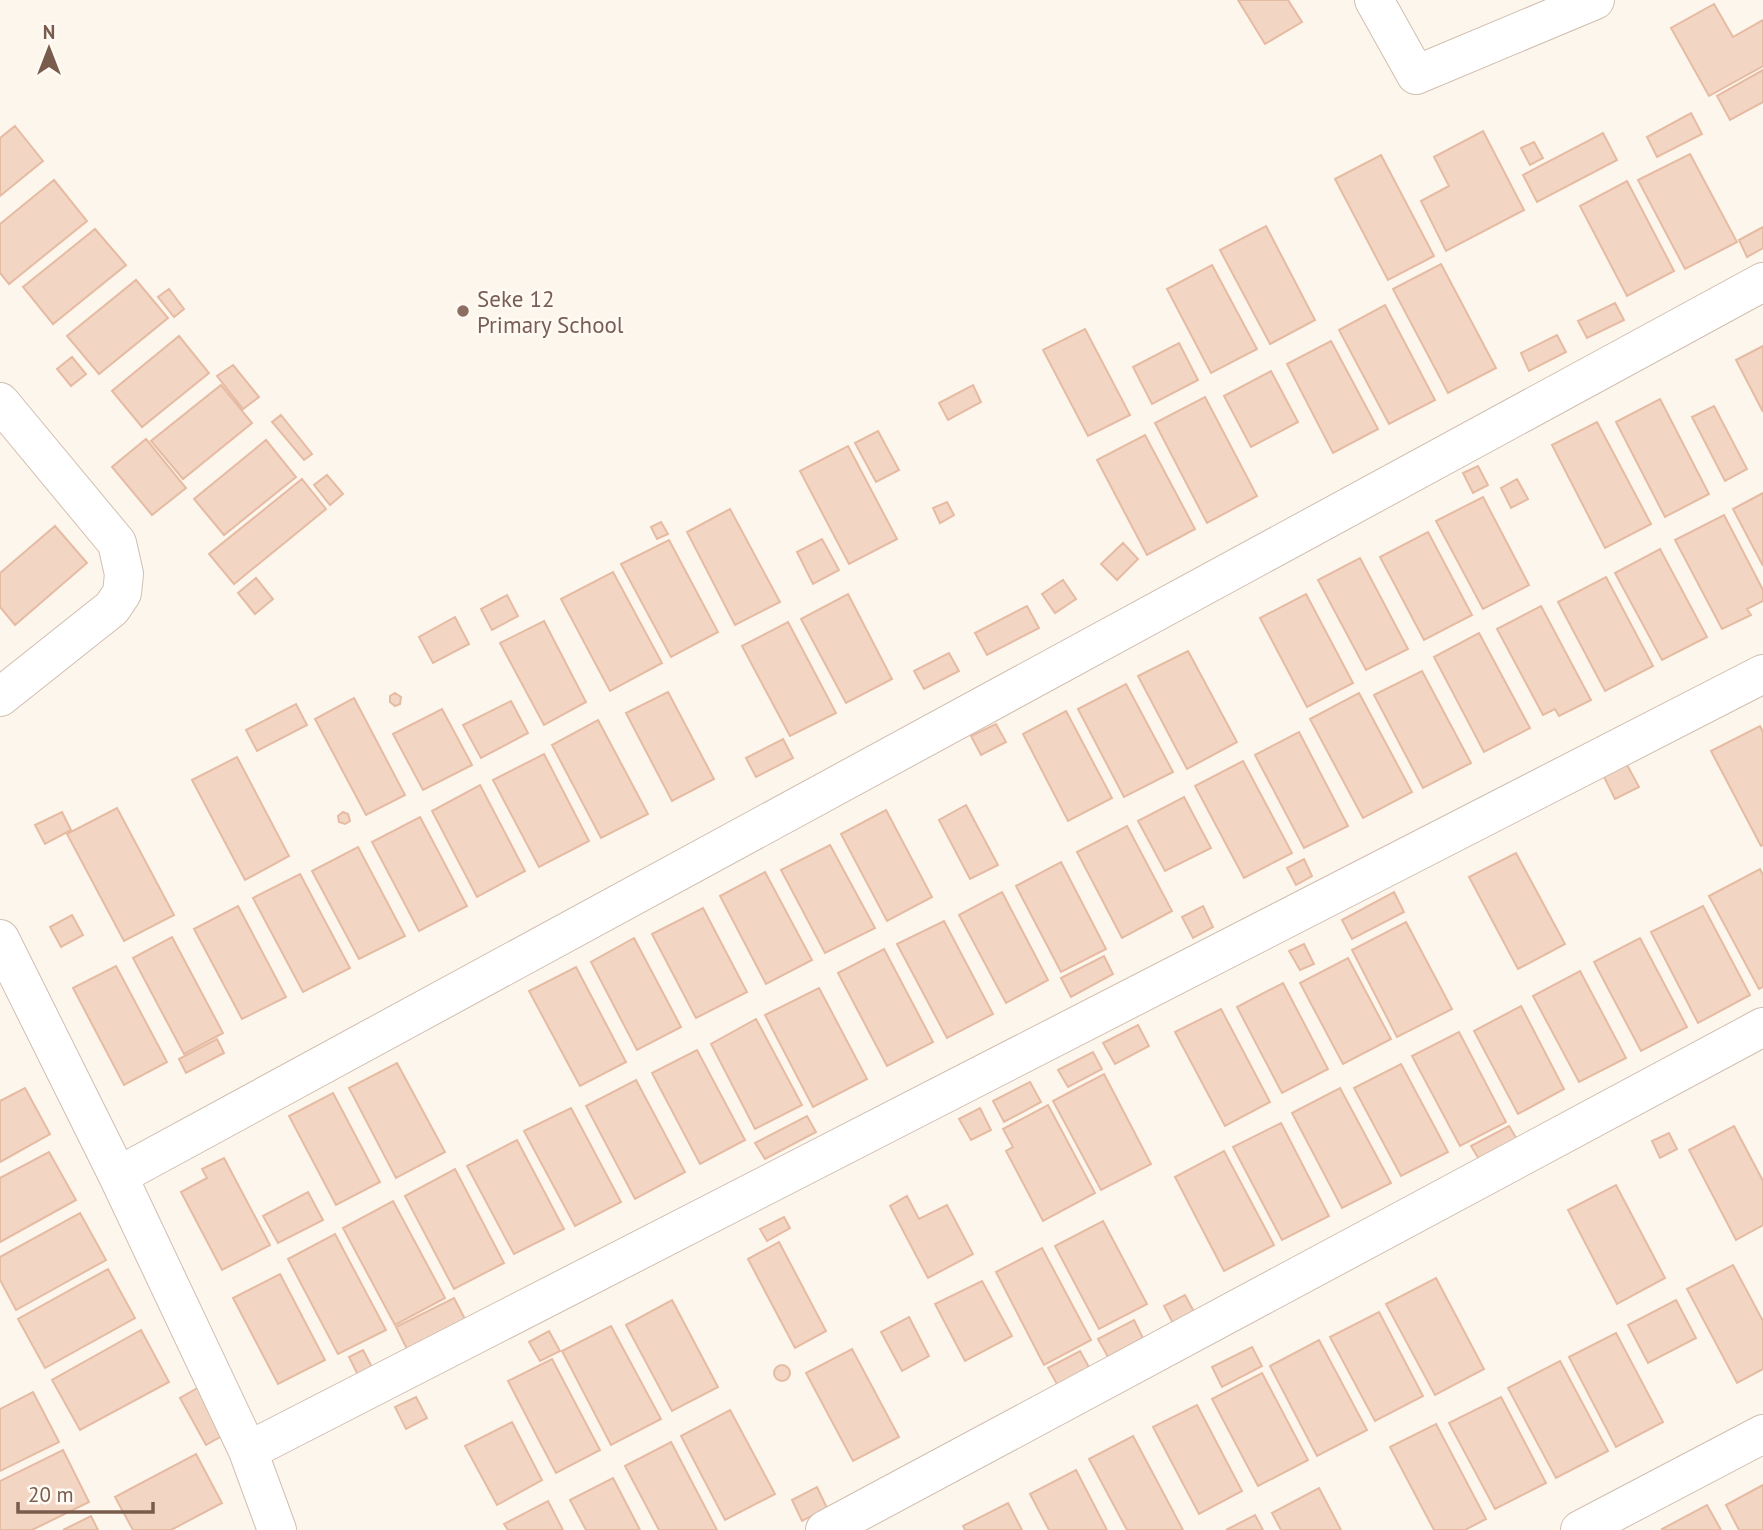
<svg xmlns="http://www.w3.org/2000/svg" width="1763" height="1530" font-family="'PT Sans',sans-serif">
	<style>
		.building { fill: #f3d5c3; stroke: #e6bba3; stroke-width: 2 }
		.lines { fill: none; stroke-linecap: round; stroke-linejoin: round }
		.minor-casing { stroke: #d1beb0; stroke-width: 40 }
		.minor { stroke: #fff; stroke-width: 38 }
		.education-dot { fill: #8d6e63; stroke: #fffaf3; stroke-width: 2.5 }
		.labels { text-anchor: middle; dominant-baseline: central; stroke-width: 5; stroke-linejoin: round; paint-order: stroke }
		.education-label { font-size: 23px; fill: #785e54; stroke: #fffaf3; text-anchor: start }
	</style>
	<rect width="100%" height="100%" fill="#fdf6ec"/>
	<!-- building -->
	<path class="building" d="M1238,0H1288L1302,22L1265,44Z
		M1714,4L1733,37L1763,20V66L1709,96L1671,28Z
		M1763,70V102L1730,120L1717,96Z
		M1691,113L1702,134L1657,157L1647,137Z
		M15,126L43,161L0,196V138Z
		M1483,131L1524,210L1446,251L1421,201L1449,186L1434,157Z
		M1603,133L1617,160L1537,202L1523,175Z
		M1534,142L1543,158L1530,165L1521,148Z
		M1690,154L1737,242L1685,269L1638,180Z
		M1381,155L1434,256L1388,280L1335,179Z
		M54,180L87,221L9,284L0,273V224Z
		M1627,181L1674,271L1627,296L1580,206Z
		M1266,226L1315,320L1270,344L1220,250Z
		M1763,227V248L1747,257L1739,240Z
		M95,229L126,265L53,324L23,287Z
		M1441,264L1496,368L1448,393L1393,289Z
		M1212,265L1257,349L1211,373L1167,289Z
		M136,280L168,318L99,374L67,336Z
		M169,289L184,309L174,317L158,297Z
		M1615,303L1624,320L1587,338L1578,321Z
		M1385,305L1435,400L1389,424L1339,330Z
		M1085,329L1130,415L1088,436L1043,350Z
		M1557,335L1566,352L1529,371L1521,353Z
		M179,336L209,373L142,427L112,391Z
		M1331,341L1378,429L1333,453L1287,364Z
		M1179,343L1198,380L1152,404L1133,367Z
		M1763,346V412L1736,360Z
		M72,357L86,374L71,386L57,369Z
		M233,365L259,397L243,409L217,376Z
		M1271,371L1298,422L1251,447L1224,396Z
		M221,385L252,423L183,479L151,441Z
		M973,385L981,402L948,420L939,403Z
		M1205,397L1257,496L1207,523L1155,423Z
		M1660,399L1709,494L1665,517L1616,422Z
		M1714,406L1747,469L1725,481L1692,417Z
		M281,415L312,454L304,460L272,422Z
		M1597,422L1651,524L1605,548L1552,445Z
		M878,431L899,470L876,482L855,443Z
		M1145,435L1195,529L1147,555L1097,460Z
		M146,439L186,488L152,515L112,467Z
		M266,440L296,477L224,535L194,499Z
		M848,446L897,539L849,564L800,471Z
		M1478,466L1488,485L1473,493L1463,473Z
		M327,475L343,494L330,505L314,485Z
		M302,479L326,509L234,584L209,554Z
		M1517,479L1528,499L1511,508L1501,488Z
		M1763,493V566L1733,509Z
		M1483,497L1529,585L1483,609L1436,521Z
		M947,502L954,515L940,523L933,508Z
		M730,509L780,602L735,625L687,532Z
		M1724,515L1763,590V601L1747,609L1751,615L1722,629L1675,540Z
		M661,522L668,534L657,539L651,527Z
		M55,526L87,563L15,625L0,607V573Z
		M1428,532L1472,615L1424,640L1380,557Z
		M822,539L839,570L813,584L797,552Z
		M669,540L718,632L671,657L621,564Z
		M1123,543L1138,559L1117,580L1101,564Z
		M1660,549L1707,637L1662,660L1615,573Z
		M1360,558L1408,649L1366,670L1318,580Z
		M613,572L662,663L610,691L561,599Z
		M1606,577L1653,666L1605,691L1558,602Z
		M256,578L273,599L255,614L238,593Z
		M1063,580L1076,599L1055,613L1042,594Z
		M848,594L892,679L846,703L801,619Z
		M1306,594L1353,683L1307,707L1260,618Z
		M507,595L518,616L492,630L481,609Z
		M1027,606L1039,628L987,655L975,633Z
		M1541,606L1591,700L1559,716L1555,709L1543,715L1497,629Z
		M455,617L469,644L433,663L419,637Z
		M544,621L586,702L544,725L500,643Z
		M788,622L836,713L790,736L742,646Z
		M1479,633L1530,728L1484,752L1434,657Z
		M1188,651L1237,742L1187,769L1138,676Z
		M949,653L959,671L924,689L914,671Z
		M1422,671L1471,763L1423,788L1374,695Z
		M1126,684L1173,772L1124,797L1078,709Z
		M668,692L714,779L672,801L626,713Z
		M395,693L401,697L400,704L395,706L390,702V696Z
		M1359,693L1412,792L1363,818L1310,719Z
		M354,698L405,795L366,815L315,719Z
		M511,701L528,733L481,758L463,725Z
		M296,704L307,725L257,751L246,730Z
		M442,709L472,765L423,790L393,734Z
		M1066,711L1112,798L1068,821L1023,734Z
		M598,720L648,814L601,838L552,745Z
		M996,724L1006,742L981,755L971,736Z
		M1760,726L1763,732V845L1761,846L1711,751Z
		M1299,732L1348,826L1304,848L1255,755Z
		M783,739L793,758L756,777L746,758Z
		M544,754L589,841L539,867L493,780Z
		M237,757L289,856L245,880L192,780Z
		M1243,761L1292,853L1244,878L1195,786Z
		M1626,763L1639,787L1615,799L1603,775Z
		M480,785L525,871L477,897L432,811Z
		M1184,797L1211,848L1165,871L1138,821Z
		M966,805L998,865L970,879L939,820Z
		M117,808L174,915L124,941L67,834Z
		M886,810L932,897L887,921L841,834Z
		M62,812L71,830L45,844L35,825Z
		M343,812L348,814L350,821L345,824L339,822L338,816Z
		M420,817L467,906L419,931L372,842Z
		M1127,826L1172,911L1122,938L1077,852Z
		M830,845L875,928L825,953L781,870Z
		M358,847L405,936L359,959L312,871Z
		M1516,853L1565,944L1518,969L1469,877Z
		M1304,859L1312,876L1296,885L1287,868Z
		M1061,862L1106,949L1061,972L1016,886Z
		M1760,869L1763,875V987L1759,989L1709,896Z
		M765,872L812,960L766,984L720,896Z
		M300,874L350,968L303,992L253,898Z
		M1002,892L1048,980L1006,1003L959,915Z
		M1394,892L1404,912L1352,939L1342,920Z
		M238,906L286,997L242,1019L194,929Z
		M1203,906L1213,927L1193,938L1182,917Z
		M1703,906L1750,995L1698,1023L1651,932Z
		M703,908L747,992L696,1018L652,934Z
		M72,915L83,935L61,947L50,927Z
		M944,921L993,1014L947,1038L897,944Z
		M1406,922L1452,1009L1397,1037L1352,950Z
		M172,937L223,1033L184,1054L133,958Z
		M634,938L681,1027L637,1050L591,962Z
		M1640,938L1687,1027L1641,1051L1594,962Z
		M1304,944L1314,964L1300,970L1289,951Z
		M884,949L933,1042L887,1066L838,973Z
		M1104,956L1113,974L1071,997L1061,978Z
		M1348,958L1391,1039L1343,1064L1300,983Z
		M116,966L167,1062L124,1085L73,988Z
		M576,967L626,1062L580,1086L529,991Z
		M1580,971L1626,1058L1579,1082L1533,996Z
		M1283,983L1328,1069L1282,1093L1237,1007Z
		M819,988L867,1079L813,1107L765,1015Z
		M1521,1006L1564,1089L1518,1114L1474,1031Z
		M1221,1009L1270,1102L1225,1126L1175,1032Z
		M756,1019L802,1105L755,1129L711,1044Z
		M1138,1025L1149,1046L1115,1064L1103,1043Z
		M1459,1032L1506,1122L1460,1146L1412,1056Z
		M217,1039L224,1053L186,1073L179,1059Z
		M697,1050L745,1140L700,1164L652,1073Z
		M1093,1052L1102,1069L1068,1087L1058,1070Z
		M397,1063L445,1152L396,1178L349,1088Z
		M1401,1064L1448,1152L1401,1176L1354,1088Z
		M1104,1074L1151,1164L1101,1190L1053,1101Z
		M636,1080L685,1172L635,1199L586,1106Z
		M1030,1082L1041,1102L1004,1122L993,1101Z
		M25,1088L50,1134L0,1162V1101Z
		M1340,1088L1391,1183L1342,1208L1292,1113Z
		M333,1093L380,1182L336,1205L289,1116Z
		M1048,1105L1095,1193L1043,1221L1006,1151L1013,1147L1003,1129Z
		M571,1108L621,1202L575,1226L524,1131Z
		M980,1108L991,1130L971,1140L959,1119Z
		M807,1116L816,1132L765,1159L755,1143Z
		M1281,1123L1329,1216L1282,1240L1233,1147Z
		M1509,1126L1518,1141L1480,1161L1471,1146Z
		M1734,1126L1763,1181V1225L1736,1240L1689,1150Z
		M1669,1133L1677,1149L1660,1158L1652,1141Z
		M517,1140L564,1229L514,1254L467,1166Z
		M1224,1151L1274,1245L1224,1271L1175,1177Z
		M49,1152L76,1200L0,1242V1178Z
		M224,1158L270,1245L222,1270L181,1192L207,1178L202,1169Z
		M455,1169L504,1263L454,1289L405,1196Z
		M1616,1185L1665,1278L1617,1304L1568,1210Z
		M308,1192L323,1220L278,1243L263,1216Z
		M907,1196L919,1219L947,1205L973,1254L928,1278L890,1206Z
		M393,1201L445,1298L395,1325L343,1228Z
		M80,1213L106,1260L16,1310L0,1280V1257Z
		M784,1217L790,1228L767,1241L760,1229Z
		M1103,1221L1147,1304L1099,1329L1055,1246Z
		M335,1234L386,1330L338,1354L288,1259Z
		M779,1242L826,1331L795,1348L748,1259Z
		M1042,1248L1091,1340L1044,1365L996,1272Z
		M1733,1265L1763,1321V1369L1737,1383L1687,1289Z
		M108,1269L135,1318L45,1368L18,1319Z
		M280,1274L325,1360L278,1384L233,1298Z
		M1436,1278L1484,1369L1435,1395L1386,1304Z
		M982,1281L1012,1336L965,1361L935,1304Z
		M1185,1295L1200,1323L1178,1333L1164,1306Z
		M454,1298L465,1319L407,1349L396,1327Z
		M672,1300L718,1387L672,1411L626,1325Z
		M1676,1300L1696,1338L1648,1363L1628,1325Z
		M1379,1312L1423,1396L1375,1421L1330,1337Z
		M909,1317L929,1356L902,1371L881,1332Z
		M1134,1320L1143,1338L1108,1357L1098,1339Z
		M611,1326L661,1419L611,1445L562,1351Z
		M141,1330L169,1382L80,1430L52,1380Z
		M549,1331L560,1351L540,1361L529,1342Z
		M1616,1333L1663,1422L1616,1447L1569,1357Z
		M1319,1340L1367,1430L1317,1456L1270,1366Z
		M1252,1347L1262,1366L1222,1387L1212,1367Z
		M852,1349L899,1437L853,1461L806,1373Z
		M363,1350L373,1369L359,1377L349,1357Z
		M1080,1351L1090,1369L1058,1386L1048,1368Z
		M552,1359L600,1450L556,1473L508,1381Z
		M1560,1361L1608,1451L1556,1478L1508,1388Z
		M774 1373a8 8 0 1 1 16 0a8 8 0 1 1-16 0Z
		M1262,1373L1308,1460L1258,1486L1212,1399Z
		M201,1386L227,1433L206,1445L180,1398Z
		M33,1392L59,1442L0,1471V1409Z
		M416,1397L427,1418L406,1429L395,1407Z
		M1501,1397L1546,1483L1495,1509L1449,1423Z
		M1197,1405L1242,1491L1199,1514L1153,1427Z
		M730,1410L775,1494L725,1520L681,1436Z
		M512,1422L542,1480L497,1505L465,1446Z
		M1436,1424L1486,1519L1465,1530H1434L1390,1447Z
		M1133,1436L1183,1530H1127L1089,1459Z
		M671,1442L717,1530H659L625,1466Z
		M63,1450L89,1502L32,1530H0V1481Z
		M196,1454L222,1503L171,1530H133L115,1497Z
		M1076,1470L1107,1530H1049L1030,1494Z
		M613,1478L640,1530H586L570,1500Z
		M1763,1485V1530H1739L1726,1505Z
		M817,1487L827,1508L802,1521L792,1500Z
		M1319,1488L1341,1530H1281L1272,1513Z
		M548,1501L563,1530H508L504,1524Z
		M1008,1503L1022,1530H965L963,1526Z
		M1707,1505L1721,1530H1663L1662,1529Z
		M1255,1515L1263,1530H1226Z
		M91,1516L98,1530H63Z"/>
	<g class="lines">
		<defs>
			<path id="minor" d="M1374,0L1416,75L1595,0
				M0,402L117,543L124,574L122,593L112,608L0,697
				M0,939L118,1176L248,1451L277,1530
				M118,1176L1763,282
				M248,1451L1763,674
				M825,1530L1763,1027
				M1580,1530L1763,1434"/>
		</defs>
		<!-- minor casing -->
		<use href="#minor" class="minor-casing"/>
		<!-- minor -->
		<use href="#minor" class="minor"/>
	</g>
	<!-- markers -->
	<circle class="education-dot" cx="463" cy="311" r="7"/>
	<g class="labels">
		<!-- education labels -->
		<g class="education-label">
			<text x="477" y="298">Seke 12<tspan x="477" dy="26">Primary School</tspan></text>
		</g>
	</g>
	<!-- north arrow -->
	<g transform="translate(49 49)" stroke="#fffaf3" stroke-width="5" paint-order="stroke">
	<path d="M0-5L12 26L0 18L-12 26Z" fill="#7a5c4d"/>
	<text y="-10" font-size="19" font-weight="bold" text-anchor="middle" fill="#7a5c4d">N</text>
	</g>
	<!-- scale -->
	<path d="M18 1502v10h135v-10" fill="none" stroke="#7a5c4d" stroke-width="3.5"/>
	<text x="28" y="1502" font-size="21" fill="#7a5c4d" stroke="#fffaf3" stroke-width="5" paint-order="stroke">20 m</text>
</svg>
